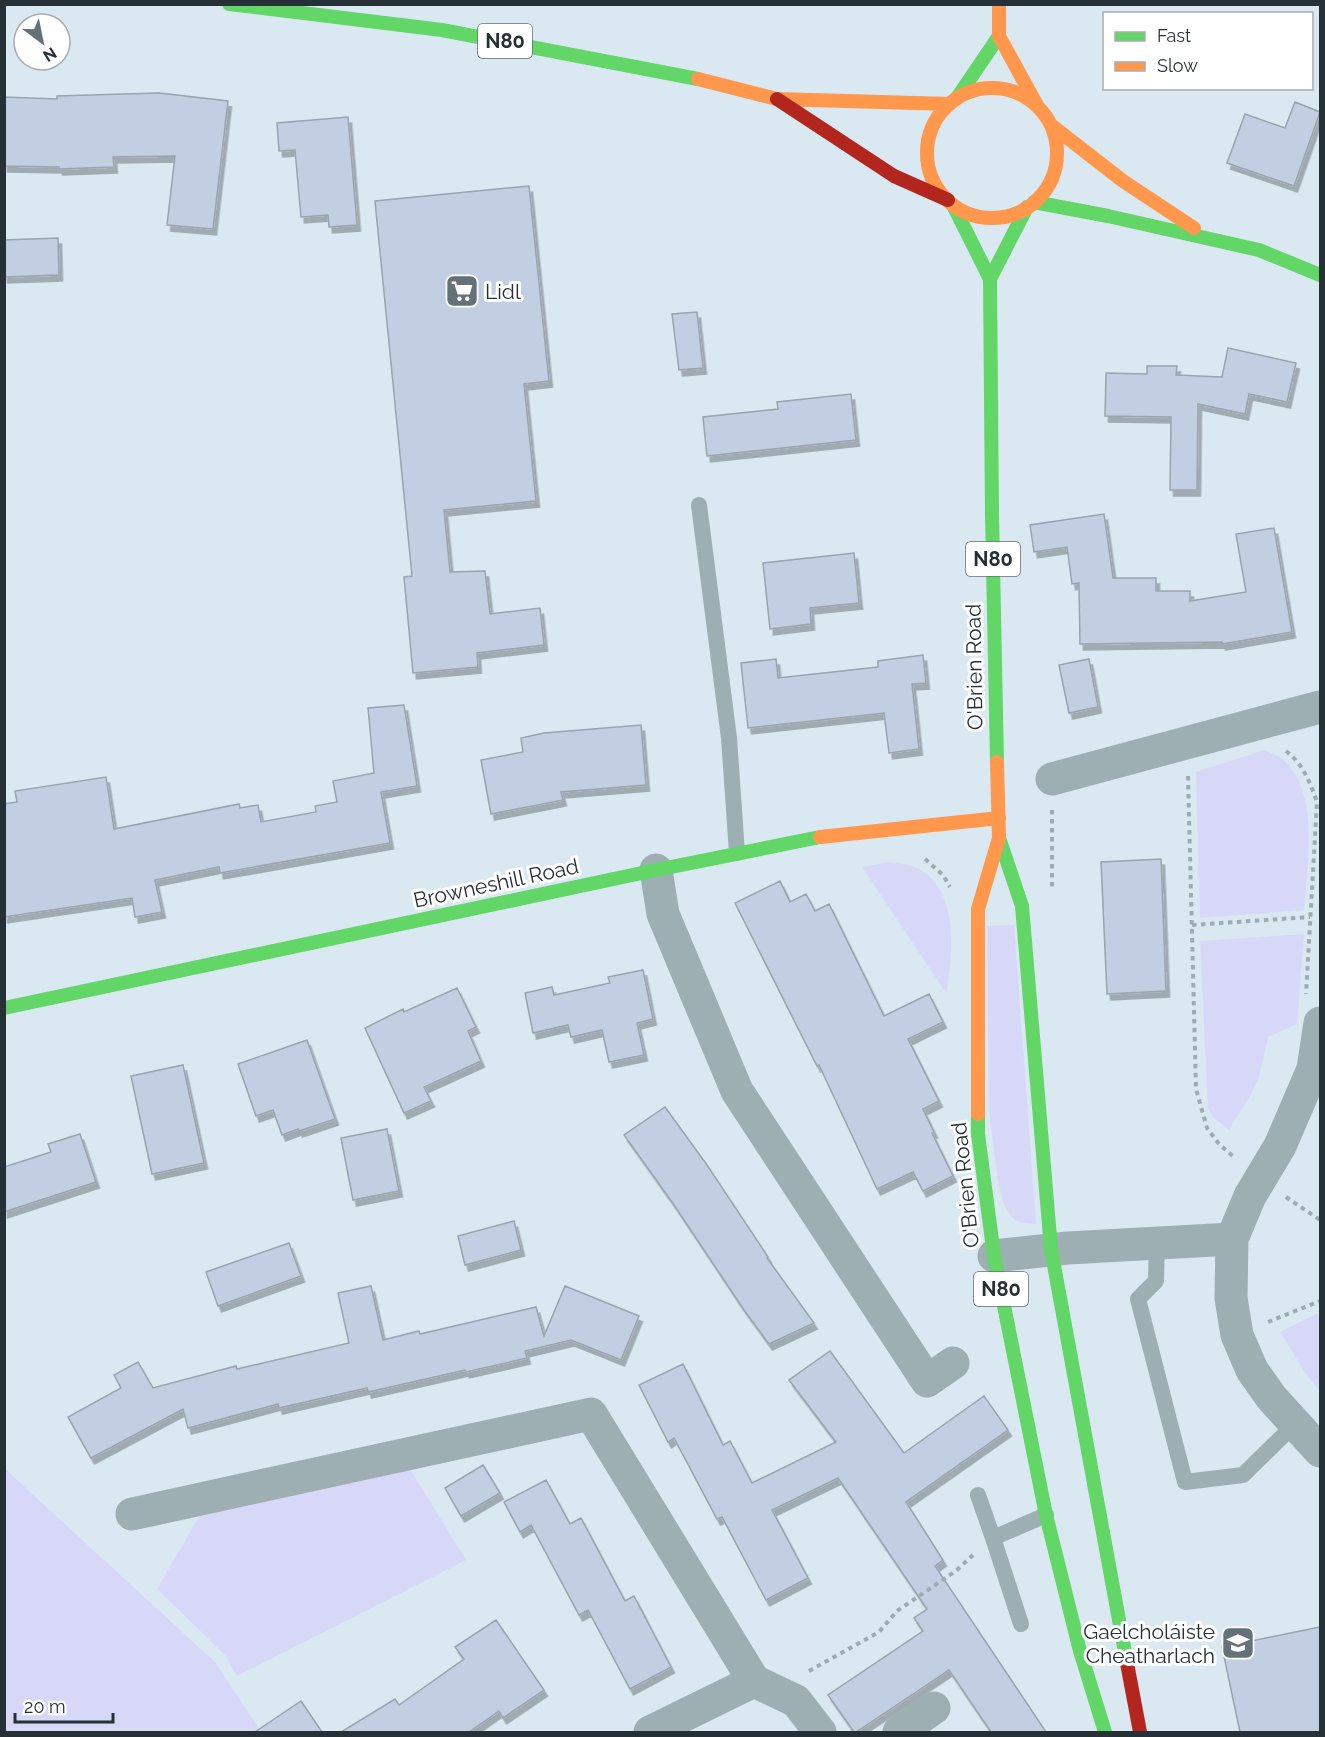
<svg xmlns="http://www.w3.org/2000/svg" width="1325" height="1737" font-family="Raleway,sans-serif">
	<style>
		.green { fill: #d7d8f8 }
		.building { fill: #c2cfe3; stroke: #9ba3ac; stroke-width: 1.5; filter: url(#shadow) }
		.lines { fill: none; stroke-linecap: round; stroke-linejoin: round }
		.path { stroke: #9eacb1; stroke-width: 4; stroke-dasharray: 4.5 4.5; stroke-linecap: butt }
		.lane { stroke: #9dafb2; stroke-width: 16 }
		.street { stroke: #9dafb2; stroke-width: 33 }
		.fast { stroke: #63d668; stroke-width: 14 }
		.slow { stroke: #ff974d; stroke-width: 14 }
		.jam { stroke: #b3261e; stroke-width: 14 }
		.labels { text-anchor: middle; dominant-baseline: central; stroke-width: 6; stroke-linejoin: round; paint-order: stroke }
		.shield { fill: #fff; stroke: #676f73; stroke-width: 1.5 }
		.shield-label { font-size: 20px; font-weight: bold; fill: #263137 }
		.poi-label { font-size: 21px; fill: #263137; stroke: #fff; text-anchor: start }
		.street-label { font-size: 21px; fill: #263137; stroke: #fff }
	</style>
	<defs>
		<filter id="shadow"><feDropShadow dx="3.5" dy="6" stdDeviation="0" flood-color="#0004"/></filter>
	</defs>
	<rect width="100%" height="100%" fill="#dae8f2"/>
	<!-- green -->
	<path class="green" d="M1264,750C1270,753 1277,755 1281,758C1321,790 1307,865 1304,910L1200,918L1196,772Z
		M889,862C898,864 909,864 917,868C960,889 953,955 946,993L862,867Z
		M1014,925L1036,1224L1018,1222L1012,1217L1005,1207L999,1189L989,1111L987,926Z
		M1304,934L1297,1024L1268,1037L1259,1077L1251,1094L1229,1130L1213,1117L1208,1108L1200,941Z
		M1318,1313L1320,1317V1392L1304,1371L1280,1332Z
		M4,1468L216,1663L261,1732H5Z
		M410,1469L466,1560L237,1676L225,1655L157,1589L203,1510Z"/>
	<!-- building -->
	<path class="building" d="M159,93L228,101L213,229L167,225L175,156L113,157L114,167L59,169V167L4,166V97L57,99V96Z
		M1295,102L1320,112L1294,186L1227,163L1245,114L1285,128Z
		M348,117L357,225L329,227L328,215L301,217L295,150L279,151L277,123Z
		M529,186L549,381L524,384L536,501L444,510L450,572L485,571L490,614L540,608L544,645L477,653L478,667L413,673L404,577L412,576L375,201Z
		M58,238L59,275L4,277V240Z
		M697,312L703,368L679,370L672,314Z
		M1228,348L1296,363L1287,402L1249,394L1245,414L1198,404L1197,490H1170L1171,417L1105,416L1106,373L1147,374V366H1177L1176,375L1222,377Z
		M851,394L856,440L707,456L703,417L778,409L777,402Z
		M1104,514L1113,578H1156V591H1190V601L1246,592L1236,534L1274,528L1292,632L1222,644V642L1080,644L1079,583L1072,584L1067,547L1034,552L1030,525Z
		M854,553L859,603L810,608L811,624L770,629L763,563Z
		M923,655L926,683L912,684L919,749L889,753L884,713L748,728L741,663L776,659L778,678L878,667V661Z
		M1089,659L1098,707L1069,713L1059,665Z
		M404,705L417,786L381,792L390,843L220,873L219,867L155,880L162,912L135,917L132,898L4,917V804L17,802L15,791L106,777L114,829L239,804L240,808L258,805L261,822L316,812L315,806L337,802L333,781L374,773L368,708Z
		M641,725L646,785L561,792L563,800L491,814L481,760L523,752L521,738L544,733Z
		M1161,859L1166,991L1107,994L1101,862Z
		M780,881L790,902L806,894L815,911L829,904L884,1016L929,994L943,1022L908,1039L939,1101L923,1109L934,1132L932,1133L953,1176L923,1191L913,1172L877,1189L819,1065L817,1066L735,903Z
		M643,970L653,1019L637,1023L644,1055L609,1062L602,1030L571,1037L568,1025L533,1033L525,993L552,987L554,995L610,983L608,977Z
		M457,988L476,1027L468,1031L481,1061L424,1087L431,1101L404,1113L365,1028L403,1009L404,1012Z
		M307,1040L335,1119L299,1131L298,1129L282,1135L273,1110L256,1116L238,1064Z
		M183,1065L204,1163L152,1174L131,1076Z
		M665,1107L707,1165L768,1257L767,1258L814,1323L769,1344L744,1310L672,1202L624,1135Z
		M387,1129L399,1191L353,1200L341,1138Z
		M80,1134L96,1182L4,1212V1167L51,1152L48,1144Z
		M514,1221L521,1250L465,1265L458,1236Z
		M289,1243L301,1276L218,1306L206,1272Z
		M371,1286L383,1340L419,1331L420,1334L536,1307L544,1336L565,1286L639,1316L621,1360L571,1340L525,1351L527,1358L466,1372L465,1370L368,1392L367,1388L279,1408L278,1404L188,1428L183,1409L91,1458L68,1417L121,1388L114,1375L138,1362L153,1388L236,1366L237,1369L349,1343L338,1293Z
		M830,1351L904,1453L984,1396L1008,1430L906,1502L943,1560L935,1566L1046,1732H991L949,1670L856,1732H854L828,1695L923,1631L914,1618L927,1609L838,1478L772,1510L808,1578L766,1600L722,1517L717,1519L674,1438L668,1442L639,1385L683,1364L723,1445L730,1441L752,1483L836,1442L789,1380Z
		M483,1465L500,1493L461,1516L445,1488Z
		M546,1480L570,1524L581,1518L625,1601L634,1596L671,1667L630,1689L588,1610L579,1615L531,1525L520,1532L504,1502Z
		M496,1620L544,1690L503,1718L499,1711L469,1732H341L395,1699L399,1705L464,1659L455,1647Z
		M1320,1627V1732H1240L1222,1647Z
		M301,1701L322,1732H255Z"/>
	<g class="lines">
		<!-- path -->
		<path class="path" d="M1286,751C1303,764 1310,782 1317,802L1306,994
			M1188,776L1196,1089L1207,1128L1219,1144L1235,1158
			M1052,810V887
			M925,859L943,875L950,887
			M1192,925L1310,917
			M1286,1197L1320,1220
			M1268,1322L1320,1301
			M809,1671L879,1632L897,1611L957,1570L973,1555"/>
		<!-- lane -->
		<path class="lane" d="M699,505L729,738L737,853
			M1157,1242L1156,1281L1138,1299L1185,1482L1243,1475L1295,1424
			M978,1495L993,1538
			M1021,1624L993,1538L1046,1515"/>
		<!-- street -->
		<path class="street" d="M1052,779L1320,707
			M656,870L663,914L737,1091L927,1381L953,1363
			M1320,1023L1313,1069L1280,1146L1250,1196L1232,1239L1231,1298L1237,1335L1252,1370L1271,1397L1320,1451
			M994,1256L1068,1248L1232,1239
			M132,1514L591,1414L754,1681L796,1701L820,1732
			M650,1732L754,1681
			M899,1732L934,1708"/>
		<!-- fast -->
		<path class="fast" d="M229,4L442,30L698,79
			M957,98L999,36
			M1034,202L1108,216L1259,250L1320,275
			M953,205L990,279L992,514L997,762
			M990,279L1027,207
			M999,838L1022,906L1051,1249L1126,1658
			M4,1008L656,870L820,837
			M978,1114V1134L994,1256L1046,1515L1080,1651L1105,1732"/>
		<!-- slow -->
		<path class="slow" d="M999,4V36L1038,107
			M698,79L777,99L950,104
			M927 153a65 65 0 1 1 130 0a65 65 0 1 1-130 0Z
			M1051,125L1123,181L1194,228
			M820,837L999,818
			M978,1114V909L999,838L997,762"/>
		<!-- jam -->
		<path class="jam" d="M777,99L894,176L948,200
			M1126,1658L1140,1732"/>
	</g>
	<!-- icons -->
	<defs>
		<symbol id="supermarket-square" viewBox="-11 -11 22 22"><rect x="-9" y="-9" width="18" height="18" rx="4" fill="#657178" stroke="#fff"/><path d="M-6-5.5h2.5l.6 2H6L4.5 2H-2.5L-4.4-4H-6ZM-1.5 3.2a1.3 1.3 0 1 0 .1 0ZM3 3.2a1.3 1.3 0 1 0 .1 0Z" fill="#fff"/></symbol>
		<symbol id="school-square" viewBox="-11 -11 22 22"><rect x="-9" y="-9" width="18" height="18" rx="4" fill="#657178" stroke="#fff"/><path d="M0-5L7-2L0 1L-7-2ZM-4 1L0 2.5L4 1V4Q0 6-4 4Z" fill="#fff"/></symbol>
	</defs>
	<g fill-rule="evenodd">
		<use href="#supermarket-square" x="443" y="272" width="38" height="38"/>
		<use href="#school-square" x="1219" y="1624" width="38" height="38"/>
	</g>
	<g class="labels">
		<!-- shield labels -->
		<g class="shield">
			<rect x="478" y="24" width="54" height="34" rx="4.5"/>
			<rect x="966" y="542" width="54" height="34" rx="4.5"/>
			<rect x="974" y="1272" width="54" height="34" rx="4.5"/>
		</g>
		<g class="shield-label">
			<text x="505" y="41">N80</text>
			<text x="993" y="559">N80</text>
			<text x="1001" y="1289">N80</text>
		</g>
		<!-- poi labels -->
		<g class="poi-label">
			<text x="485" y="291">Lidl</text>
			<text x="1215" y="1631" text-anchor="end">Gaelcholáiste<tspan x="1215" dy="24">Cheatharlach</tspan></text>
		</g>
		<!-- street labels -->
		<g class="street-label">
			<text transform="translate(974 667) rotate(-91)">O'Brien Road</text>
			<text transform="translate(496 883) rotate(-12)">Browneshill Road</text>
			<text transform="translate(965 1185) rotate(-96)">O'Brien Road</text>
		</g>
	</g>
	<!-- border -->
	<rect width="1325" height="1737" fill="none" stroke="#263137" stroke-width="12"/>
	<!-- legend -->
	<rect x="1103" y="12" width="210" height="78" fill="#ffffff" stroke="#a8adaf" stroke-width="1.5"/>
	<rect x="1115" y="32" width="30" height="9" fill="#63d668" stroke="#a8adaf" stroke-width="1.5"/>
	<text x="1157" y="42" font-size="18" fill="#263137">Fast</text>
	<rect x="1115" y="62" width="30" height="9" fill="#ff974d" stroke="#a8adaf" stroke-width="1.5"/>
	<text x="1157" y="72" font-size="18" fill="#263137">Slow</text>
	<!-- north arrow -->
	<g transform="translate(42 42) rotate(148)"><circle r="28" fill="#ffffff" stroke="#a8adaf" stroke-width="1.5"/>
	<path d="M0-4.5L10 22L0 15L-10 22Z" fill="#657178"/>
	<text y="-9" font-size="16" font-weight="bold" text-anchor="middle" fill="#263137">N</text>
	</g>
	<!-- scale -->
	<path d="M15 1713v9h98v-9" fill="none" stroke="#263137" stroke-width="3"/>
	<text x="24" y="1713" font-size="18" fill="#263137" stroke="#ffffff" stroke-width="4.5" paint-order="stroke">20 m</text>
</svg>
